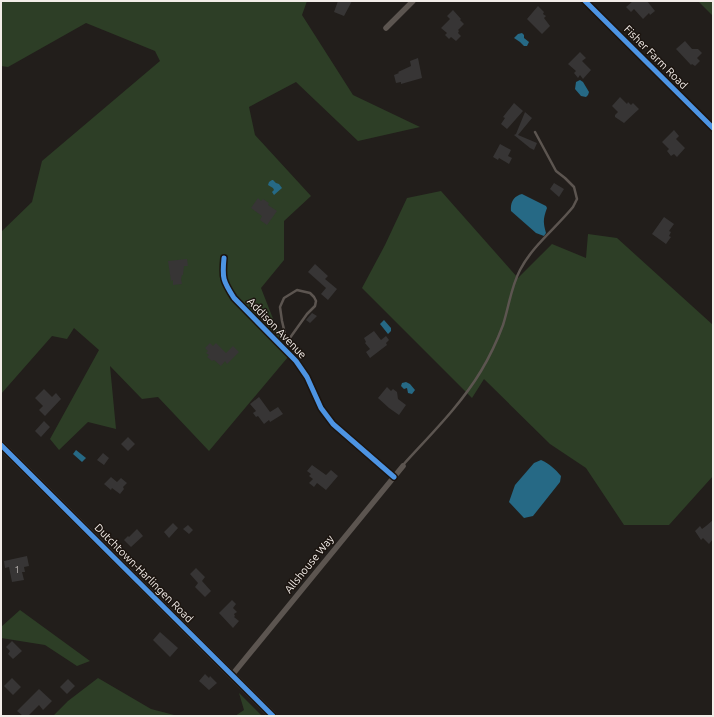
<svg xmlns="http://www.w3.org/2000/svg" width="714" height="717" font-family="Ubuntu,sans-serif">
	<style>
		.green { fill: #2d3e26 }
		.water { fill: #266985 }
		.building { fill: #373535 }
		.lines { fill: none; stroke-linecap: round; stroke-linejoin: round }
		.lane { stroke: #5c5550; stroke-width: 2.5 }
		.street { stroke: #5c5550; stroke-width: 5.5 }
		.secondary { stroke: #605751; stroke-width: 8 }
		.cycleway-casing { stroke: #1b140f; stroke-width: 8 }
		.cycleway { stroke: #4d94e3; stroke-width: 5 }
		.labels { text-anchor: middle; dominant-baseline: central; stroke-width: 3; stroke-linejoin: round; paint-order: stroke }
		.number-label { font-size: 9px; fill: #c3bebb }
		.street-label { font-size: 11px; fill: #f2ece8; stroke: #1b140f }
	</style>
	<rect width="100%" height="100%" fill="#221e1b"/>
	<!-- green -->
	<path class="green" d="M1,1H307L302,15L353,95L420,127L358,141L296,82L249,107L255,135L311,196L284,221V260L261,288L288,357L209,451L158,397L142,399L110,366L116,429L88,422L59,450L50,439L99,350L74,328L67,339L52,336L1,394V232L32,202L42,161L160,61L155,51L86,23L8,67L1,66Z
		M698,1H713V16Z
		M441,191L518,278L552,244L586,258L588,234L617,238L713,325V476L669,525H624L586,468L550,444L484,379L472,398L362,288L385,245L407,198Z
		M20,610L90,661L77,666L45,645L1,638V627Z
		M98,678L151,709L178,716H53L68,701Z
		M239,693L262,716H235L244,710Z"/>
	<!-- water -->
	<path class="water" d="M522,33L524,35V38L529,42L527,46H524L520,42L514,38L518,34Z
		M580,80L583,82L589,92L588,95L586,97L581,96L575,89L576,82Z
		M273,180L276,183L279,184L282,188L274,195L272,192L274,190L273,188L268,185L269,182L272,180Z
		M522,194L546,206L547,208C543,219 543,222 546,233L544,236L536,233L511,211C510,202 514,196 522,194Z
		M384,320L391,328V331L388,334L380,324Z
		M406,382L410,384L415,390L412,394L408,393L407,388L404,389L401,386L402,383Z
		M76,450L86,458L82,462L73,454Z
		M541,460C550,464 555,469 561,476L560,482L533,516L524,518L509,502L515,485L534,463Z"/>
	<!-- building -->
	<path class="building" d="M338,1H352L344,16L334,12Z
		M633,1H647L655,11L650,15L649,13L643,19L634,9L631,12L626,7Z
		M538,6L544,12L543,14L546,16L544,18L550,26L542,34L527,19Z
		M453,10L461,19L460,20L464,24L458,30L459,31L458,33L461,36L456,41L451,37L449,39L445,35L447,33L441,28L450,19L447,16Z
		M685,41L692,49H698L702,53L697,58L700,61L695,66L692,64L691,65L676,49Z
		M580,52L586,58L582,61L591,70L583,79L580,75L578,78L574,73L576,71L568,64Z
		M418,58L422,78L401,84V82L396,83L394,75L399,73L398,72L411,66L410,61Z
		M620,97L627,104L628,102L631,105L633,103L639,109L624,123L615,117V115L618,112L612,106Z
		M514,103L523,111L507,129L501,124L505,118L503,117Z
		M525,112L532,118L518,135L537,143L534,150L530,148L514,135L516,134Z
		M674,130L679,136L676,139L685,148L677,157L674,154L671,156L667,151L669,149L662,142Z
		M500,144L511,150L508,156L512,158L509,164L499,158L498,160L493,157Z
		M554,183L564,189L559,197L550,189Z
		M258,198L261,201L263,199L269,203L268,205L277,211L267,225L260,220L262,216L251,208Z
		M664,217L674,224L669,231L671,232L669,236L671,237L666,244L652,234Z
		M187,259L188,266H184L183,275H182L181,279L182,284L173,285V280L171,281L168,261Z
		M315,264L328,276L325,279L337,289L328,300L321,294L326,288L308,272Z
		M312,313L317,316L310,323L306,320Z
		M374,331L381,340L386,336L389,340L386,343L387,345L370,358L366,352L370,349L365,343L366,342L364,338Z
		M210,343L213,346L216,343L226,353L233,346L239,352L227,364L225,361L221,366L214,360L212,361L207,357L209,355L206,353L208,351L205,348Z
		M387,387L391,391L393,389L397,392L398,399L406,405L399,415L389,408L378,398Z
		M44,389L52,397L56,393L61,399L45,416L39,410L43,406L35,398Z
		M259,397L270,412L278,407L283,414L270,422L269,420L264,424L258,416L256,417L253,413L256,411L250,404Z
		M44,421L50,427L41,437L35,431Z
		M128,437L135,444L128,451L121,444Z
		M103,453L109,458L104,465L97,460Z
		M312,465L326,475L331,470L338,476L326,490L317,483L314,487L309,483L313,479L309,476L311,474L307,471Z
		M111,477L117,482L121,478L127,483L123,487L124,489L120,494L112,488L111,490L104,484Z
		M713,520V539L709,544L703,538L701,540L695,531L700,526L702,529L706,526Z
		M173,523L178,528L169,538L164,532Z
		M188,525L193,530L189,534L183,529Z
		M137,529L143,536L131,547L124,540L128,536L129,537Z
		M27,556L29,566L24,567L25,572H22L24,580L12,582L9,567L5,568L4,561Z
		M196,568L205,577L202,581L211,591L205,597L195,587L198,583L190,574Z
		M232,600L236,604L233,608L237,612L234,614L235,616L234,617L239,621L233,628L219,613Z
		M160,632L178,648L170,657L153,640Z
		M12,641L22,651L13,659L8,654L10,651L6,647Z
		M205,674L209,678L210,676L217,683L209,690L199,681Z
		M12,678L21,687L13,695L4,686Z
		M68,679L75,686L67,694L60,687Z
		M39,689L52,701L43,710L39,705L28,716H23L17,711Z"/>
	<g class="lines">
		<!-- lane -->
		<path class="lane" d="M285,349L287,342L282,321L280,307L284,298L297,290L310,293L314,297L316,301L315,306L307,314L287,342
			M403,465C430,435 460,406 481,371C490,356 497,341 503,325C509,306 511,287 520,270C533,245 556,228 573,207L577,199L574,187L565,178L556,171L535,132"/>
		<!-- street -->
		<path class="street" d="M585,1L713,128
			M386,28L413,1
			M224,258C222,278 223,281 234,298L296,361L307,377L321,408L333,424L394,477
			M232,675L403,466"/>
		<!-- secondary -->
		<path class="secondary" d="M1,445L273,716"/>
		<defs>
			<path id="cycleway" d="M585,1L713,128
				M224,258C222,278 223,281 234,298L296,361L307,377L321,408L333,424L394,477
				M1,445L273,716"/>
		</defs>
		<!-- cycleway casing -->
		<use href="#cycleway" class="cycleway-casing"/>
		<!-- cycleway -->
		<use href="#cycleway" class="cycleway"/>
	</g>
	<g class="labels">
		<!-- number labels -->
		<g class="number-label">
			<text x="17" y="570">1</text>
		</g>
		<!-- street labels -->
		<g class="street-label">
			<text transform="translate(656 57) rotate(45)">Fisher Farm Road</text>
			<text transform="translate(277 328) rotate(46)">Addison Avenue</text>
			<text transform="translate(309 564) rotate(-51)">Allshouse Way</text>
			<text transform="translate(144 573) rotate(45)">Dutchtown-Harlingen Road</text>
		</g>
	</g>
	<!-- border -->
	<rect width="714" height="717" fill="none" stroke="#f2ece8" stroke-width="4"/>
</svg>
